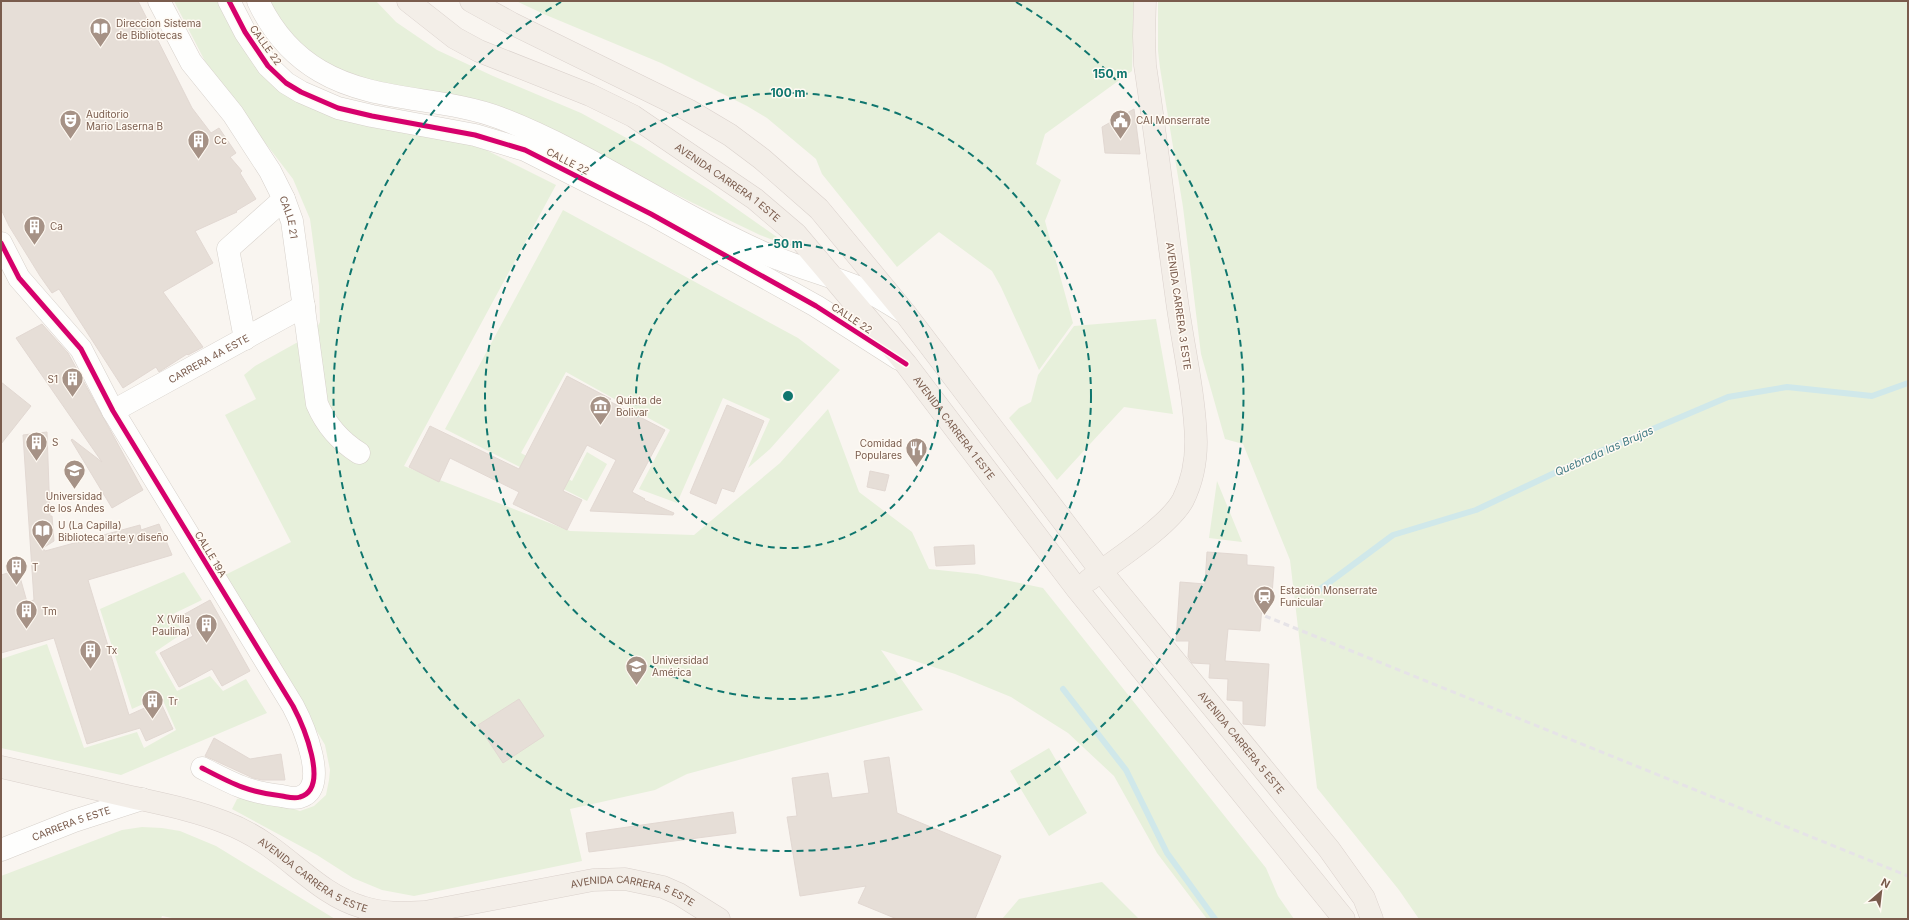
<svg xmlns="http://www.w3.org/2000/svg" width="1909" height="920" font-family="Inter,sans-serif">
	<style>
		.green { fill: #e7f0db }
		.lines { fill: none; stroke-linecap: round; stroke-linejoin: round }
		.stream { stroke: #d0e8ea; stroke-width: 6 }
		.building { fill: #e6ded7; stroke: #e2d8d2 }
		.minor-casing { stroke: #d7d1cb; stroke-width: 23 }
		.major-casing { stroke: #dad1cc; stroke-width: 23 }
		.minor { stroke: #fefefd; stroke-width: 22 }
		.major { stroke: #f3eee8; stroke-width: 22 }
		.rail { stroke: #e6e3e7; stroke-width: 3; stroke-dasharray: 6 4; stroke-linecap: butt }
		.cycleway-casing { stroke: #fffaf3; stroke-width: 8 }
		.cycleway { stroke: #d6006c; stroke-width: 5 }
		.ring { fill: none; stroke: #0f766e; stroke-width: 2; stroke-dasharray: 7 5 }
		.labels { text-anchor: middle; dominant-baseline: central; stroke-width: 3; stroke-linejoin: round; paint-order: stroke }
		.poi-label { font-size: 10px; fill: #7a5c4d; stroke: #fffaf3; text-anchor: start }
		.street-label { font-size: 10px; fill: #7a5c4d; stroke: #fffaf3 }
		.water-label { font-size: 11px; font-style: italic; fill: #437c86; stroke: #fffaf3 }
		.centre { fill: #0f766e; stroke: #fffaf3; stroke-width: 2 }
		.ring-label { font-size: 12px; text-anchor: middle; font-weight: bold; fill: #0f766e; stroke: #fffaf3; stroke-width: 3; stroke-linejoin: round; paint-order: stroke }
	</style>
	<rect width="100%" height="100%" fill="#f9f5f0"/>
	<!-- green -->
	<path class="green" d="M174,1H220L282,90L474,144L556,185L404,466L570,531L694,535L780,463L828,409L859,492L912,532L929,569L977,574L1043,588L1266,868L1278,896L1294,919H1207L1157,853L1114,776L1068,733L1011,697L955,674L881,650L923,710L687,774L655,790L570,809L582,861L414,896L382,890L353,878L317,855L232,809L237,799L249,795L300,811L314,806L326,795L329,780L330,770L325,745L225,575L291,542L225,415L256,399L244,375L255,366L314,333L320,322L319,286L310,219L293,179L210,71Z
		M264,1H376L396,22L437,50L493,76L581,113L641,146L710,190L791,247L760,235L693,203L523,117L389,87L343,74L305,52Z
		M516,1H1134L1132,71L1045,134L1036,164L1061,180L1045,221L1073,323L1039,370L1001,287L992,271L939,232L897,267L822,174L816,159L767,118L747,106L661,63L546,15Z
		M1158,1H1908V919H1419L1399,890L1317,788L1290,560L1243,444L1225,439L1201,354L1183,207L1160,68L1158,51Z
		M563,210L798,338L840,370L770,449L748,468L770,419L723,398L677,503L639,489L670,430L566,372L521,453L572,481L587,452L607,464L587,501L445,429Z
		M1156,319L1173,414L1124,407L1057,480L1009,418L1019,408L1031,402L1038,375L1074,326Z
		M1217,481L1242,542L1209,538Z
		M184,572L202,600L173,614L183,633L155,652L177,691L210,676L223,691L246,679L267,713L121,775L1,748V659L47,644L84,748L137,732L144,748L176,730L161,696L132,709L100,609Z
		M1049,748L1087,813L1049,836L1010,771Z
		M142,827L162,828L180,831L216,846L335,919H177L162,916L161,919H1V876L122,830Z
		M1102,882L1139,919H1002L1019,899Z"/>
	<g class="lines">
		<!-- stream -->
		<path class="stream" d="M1319,590L1393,535L1476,510L1601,451L1728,397L1787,387L1872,396L1908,383
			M1063,689L1126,770L1167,853L1215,919"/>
	</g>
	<!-- building -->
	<path class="building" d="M1,1H138L192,108L211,133L219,128L236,153L230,157L242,171L240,173L256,199L236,211L237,212L195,231L213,263L163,292L203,347L188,355L187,354L159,372L156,367L123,388L59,289L52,293L40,276L9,226L1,209Z
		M1134,109L1140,154L1105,153L1102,127Z
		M42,324L68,353L143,490L112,508L71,440L72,439L102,462L16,338Z
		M567,376L611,399L609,401L665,430L632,492L645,499L644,500L674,513L673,515L590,511L616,460L587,445L563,491L582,500L567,530L513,504L519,492L450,458L439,482L409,467L430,426L519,469Z
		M1,382L31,406L1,444Z
		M727,405L764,421L734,492L722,488L716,504L690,493Z
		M47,432L50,516H52L54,541L43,548L45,551L140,525L141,530L159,524L172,555L88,580L129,715L160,701L173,729L146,741L140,728L87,744L54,638L1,653V575L18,570L27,602L34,600L23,435Z
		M870,471L889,475L885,491L867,487Z
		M974,545L975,564L936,566L934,547Z
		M1207,552L1247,555V565L1274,567L1272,595H1263L1260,631L1228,629L1225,661L1269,664L1265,726L1243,724V701L1227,700L1228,679L1209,678L1210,664L1192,663L1188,657L1189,641H1176L1180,582L1205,584Z
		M210,600L250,671L222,686L212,669L179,687L160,653L193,636L181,616Z
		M519,699L544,736L503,763L478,725Z
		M214,738L250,759L281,754L285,780H262L253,778L205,756Z
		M889,757L897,813L1001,856L975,919H897L858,903L866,886L800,896L787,817L797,816L792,778L828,773L832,798L869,793L864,761Z
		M733,812L736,833L589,852L586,833Z"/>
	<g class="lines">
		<defs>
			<g id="minor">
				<path id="s1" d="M159,1L191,62L233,114L270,171L284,199L292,221L317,404C326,425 340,441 359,453"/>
				<path d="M229,1L245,32L268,66L286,83L301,92L338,108L372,116L475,135L525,150L651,214L816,306L899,359"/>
				<path d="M258,1C272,31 291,54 320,71C374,103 442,96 500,118C576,147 649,196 722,233C740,242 759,252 779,259C807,270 837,278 865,290C878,296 891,305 903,312"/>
				<path d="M1,243L19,278L81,349L113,411L293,706C302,723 331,788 300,797C294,799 288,797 282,796C247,792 233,784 202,768"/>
				<path d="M245,339L228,249L284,199"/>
				<path id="s2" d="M113,411L304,306"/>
				<path id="s3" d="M1,850L74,821L142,799"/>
			</g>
			<g id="major">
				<path id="s4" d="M408,1L455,38L479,51L590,95L633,116L755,199L796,234L906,364L1077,589L1344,919"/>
				<path id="s5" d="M471,1L511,23L688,110L730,135L762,159L819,209L905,313L1101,571L1329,849L1364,898L1372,919"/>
				<path d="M1089,580C1115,560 1169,526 1183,500C1192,482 1196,462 1196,442C1195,396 1183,346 1177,301C1166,222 1157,144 1145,65L1144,36L1145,1"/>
				<path id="s6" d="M1,767C44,777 87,787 131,797C162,804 194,810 224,822C240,828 255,836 269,846C299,867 325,896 362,907C382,914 403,913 425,912L593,880L625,879L663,887L679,894L719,919"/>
			</g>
		</defs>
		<!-- minor casing -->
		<use href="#minor" class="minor-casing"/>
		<!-- major casing -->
		<use href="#major" class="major-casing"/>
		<!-- minor -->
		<use href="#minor" class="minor"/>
		<!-- major -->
		<use href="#major" class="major"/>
		<!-- rail -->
		<path class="rail" d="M1265,616L1908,876"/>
		<defs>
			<path id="cycleway" d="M229,1L245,32L268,66L286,83L301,92L338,108L372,116L475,135L525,150L651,214L816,306L906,364
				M1,243L19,278L81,349L113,411L293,706C302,723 331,788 300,797C294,799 288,797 282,796C247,792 233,784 202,768"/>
		</defs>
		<!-- cycleway casing -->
		<use href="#cycleway" class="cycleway-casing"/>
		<!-- cycleway -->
		<use href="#cycleway" class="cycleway"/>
	</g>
	<!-- distance rings -->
	<g class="ring">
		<circle cx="788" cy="396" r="152"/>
		<circle cx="788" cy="396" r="303"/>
		<path d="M1016 2A455 455 0 1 1 561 2"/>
	</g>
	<!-- icons -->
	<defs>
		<symbol id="library-pin" viewBox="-11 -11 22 30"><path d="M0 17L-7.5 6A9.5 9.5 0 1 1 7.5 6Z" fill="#a69286" stroke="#fffaf3"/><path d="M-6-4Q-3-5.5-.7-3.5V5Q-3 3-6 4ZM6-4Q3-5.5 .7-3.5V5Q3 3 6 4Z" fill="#fff"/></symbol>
		<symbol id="theatre-pin" viewBox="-11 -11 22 30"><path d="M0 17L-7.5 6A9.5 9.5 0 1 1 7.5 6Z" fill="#a69286" stroke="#fffaf3"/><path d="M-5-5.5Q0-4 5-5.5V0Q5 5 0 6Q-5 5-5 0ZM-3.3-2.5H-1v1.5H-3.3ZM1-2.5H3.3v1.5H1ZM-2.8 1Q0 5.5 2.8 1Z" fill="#fff"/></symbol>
		<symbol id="civic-pin" viewBox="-11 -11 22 30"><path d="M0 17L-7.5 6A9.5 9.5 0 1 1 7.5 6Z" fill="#a69286" stroke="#fffaf3"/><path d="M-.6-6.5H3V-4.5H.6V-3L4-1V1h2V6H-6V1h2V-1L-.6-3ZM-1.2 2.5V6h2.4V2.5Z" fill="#fff"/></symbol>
		<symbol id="building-pin" viewBox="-11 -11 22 30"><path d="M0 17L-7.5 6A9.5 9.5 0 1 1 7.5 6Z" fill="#a69286" stroke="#fffaf3"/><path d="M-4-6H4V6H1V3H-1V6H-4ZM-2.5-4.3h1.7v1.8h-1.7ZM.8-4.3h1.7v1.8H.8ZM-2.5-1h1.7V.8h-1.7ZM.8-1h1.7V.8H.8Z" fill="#fff"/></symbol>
		<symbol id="museum-pin" viewBox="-11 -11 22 30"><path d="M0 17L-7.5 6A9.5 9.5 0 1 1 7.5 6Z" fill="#a69286" stroke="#fffaf3"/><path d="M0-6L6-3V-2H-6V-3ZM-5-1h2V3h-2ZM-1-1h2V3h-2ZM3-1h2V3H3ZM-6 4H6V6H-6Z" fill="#fff"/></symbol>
		<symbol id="restaurant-pin" viewBox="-11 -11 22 30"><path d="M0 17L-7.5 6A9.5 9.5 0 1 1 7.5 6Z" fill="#a69286" stroke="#fffaf3"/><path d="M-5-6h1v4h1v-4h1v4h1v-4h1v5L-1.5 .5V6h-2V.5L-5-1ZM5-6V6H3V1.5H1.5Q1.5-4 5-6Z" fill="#fff"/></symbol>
		<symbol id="university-pin" viewBox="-11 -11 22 30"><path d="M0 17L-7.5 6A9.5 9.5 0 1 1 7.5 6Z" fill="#a69286" stroke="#fffaf3"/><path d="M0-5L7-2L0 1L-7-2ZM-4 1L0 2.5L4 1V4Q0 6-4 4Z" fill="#fff"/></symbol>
		<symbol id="station-pin" viewBox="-11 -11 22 30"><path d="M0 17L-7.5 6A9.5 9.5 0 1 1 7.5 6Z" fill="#a69286" stroke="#fffaf3"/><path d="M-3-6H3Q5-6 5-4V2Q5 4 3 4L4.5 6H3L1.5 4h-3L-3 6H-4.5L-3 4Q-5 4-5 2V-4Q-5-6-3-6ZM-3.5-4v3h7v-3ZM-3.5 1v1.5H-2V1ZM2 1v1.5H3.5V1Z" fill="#fff"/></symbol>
	</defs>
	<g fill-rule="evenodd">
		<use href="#library-pin" x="88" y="16" width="25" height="34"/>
		<use href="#theatre-pin" x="58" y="108" width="25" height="34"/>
		<use href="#civic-pin" x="1108" y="108" width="25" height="34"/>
		<use href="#building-pin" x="186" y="128" width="25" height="34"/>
		<use href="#building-pin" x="22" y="214" width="25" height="34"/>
		<use href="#building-pin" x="60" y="366" width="25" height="34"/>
		<use href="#museum-pin" x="588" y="394" width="25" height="34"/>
		<use href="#building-pin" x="24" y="430" width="25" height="34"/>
		<use href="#restaurant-pin" x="904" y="436" width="25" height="34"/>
		<use href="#university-pin" x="62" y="458" width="25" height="34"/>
		<use href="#library-pin" x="30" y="518" width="25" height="34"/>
		<use href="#building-pin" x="4" y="554" width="25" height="34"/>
		<use href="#station-pin" x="1252" y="584" width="25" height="34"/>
		<use href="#building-pin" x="14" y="598" width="25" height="34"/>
		<use href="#building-pin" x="194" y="612" width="25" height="34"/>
		<use href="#building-pin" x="78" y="638" width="25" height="34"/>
		<use href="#university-pin" x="624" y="654" width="25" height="34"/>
		<use href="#building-pin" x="140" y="688" width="25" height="34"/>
	</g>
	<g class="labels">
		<!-- poi labels -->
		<g class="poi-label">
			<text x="116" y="23">Direccion Sistema<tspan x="116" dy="12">de Bibliotecas</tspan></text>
			<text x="86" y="114">Auditorio<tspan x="86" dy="12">Mario Laserna B</tspan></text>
			<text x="1136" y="120">CAI Monserrate</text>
			<text x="214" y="140">Cc</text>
			<text x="50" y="226">Ca</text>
			<text x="58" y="379" text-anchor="end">S1</text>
			<text x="616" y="400">Quinta de<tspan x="616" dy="12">Bolivar</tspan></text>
			<text x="52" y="442">S</text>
			<text x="902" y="443" text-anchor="end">Comidad<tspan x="902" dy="12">Populares</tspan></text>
			<text x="74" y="496" text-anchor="middle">Universidad<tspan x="74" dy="12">de los Andes</tspan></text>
			<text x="58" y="525">U (La Capilla)<tspan x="58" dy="12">Biblioteca arte y diseño</tspan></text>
			<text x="32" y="567">T</text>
			<text x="1280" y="590">Estación Monserrate<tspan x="1280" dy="12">Funicular</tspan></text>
			<text x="42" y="611">Tm</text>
			<text x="190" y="619" text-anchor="end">X (Villa<tspan x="190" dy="12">Paulina)</tspan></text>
			<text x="106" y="650">Tx</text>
			<text x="652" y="660">Universidad<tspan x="652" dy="12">América</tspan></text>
			<text x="168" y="701">Tr</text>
		</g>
		<!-- street labels -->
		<g class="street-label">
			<text transform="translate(266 45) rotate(54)">CALLE 22</text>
			<text transform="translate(568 161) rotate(27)">CALLE 22</text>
			<text stroke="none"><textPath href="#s4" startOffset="370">AVENIDA CARRERA 1 ESTE</textPath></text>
			<text stroke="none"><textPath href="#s1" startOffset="254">CALLE 21</textPath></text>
			<text transform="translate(1179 306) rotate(82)">AVENIDA CARRERA 3 ESTE</text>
			<text transform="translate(852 318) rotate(33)">CALLE 22</text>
			<text stroke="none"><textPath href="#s2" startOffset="109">CARRERA 4A ESTE</textPath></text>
			<text stroke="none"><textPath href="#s4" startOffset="706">AVENIDA CARRERA 1 ESTE</textPath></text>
			<text transform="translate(211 554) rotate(59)">CALLE 19A</text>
			<text stroke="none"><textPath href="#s5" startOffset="1088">AVENIDA CARRERA 5 ESTE</textPath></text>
			<text stroke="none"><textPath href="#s3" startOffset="75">CARRERA 5 ESTE</textPath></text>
			<text stroke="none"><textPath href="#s6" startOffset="334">AVENIDA CARRERA 5 ESTE</textPath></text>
			<text stroke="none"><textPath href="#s6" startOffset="669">AVENIDA CARRERA 5 ESTE</textPath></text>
		</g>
		<!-- water labels -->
		<g class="water-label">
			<text transform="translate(1604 451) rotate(-24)">Quebrada las Brujas</text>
		</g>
	</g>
	<circle cx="788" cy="396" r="6" class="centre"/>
	<g class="ring-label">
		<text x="1110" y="78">150 m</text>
		<text x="788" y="97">100 m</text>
		<text x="788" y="248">50 m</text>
	</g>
	<!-- border -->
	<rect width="1909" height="920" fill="none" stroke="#7a5c4d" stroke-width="4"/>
	<!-- north arrow -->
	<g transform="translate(1881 892) rotate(28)" stroke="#fffaf3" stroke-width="3" paint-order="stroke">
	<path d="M0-3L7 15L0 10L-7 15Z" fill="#7a5c4d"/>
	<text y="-6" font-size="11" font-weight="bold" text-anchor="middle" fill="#7a5c4d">N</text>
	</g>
</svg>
